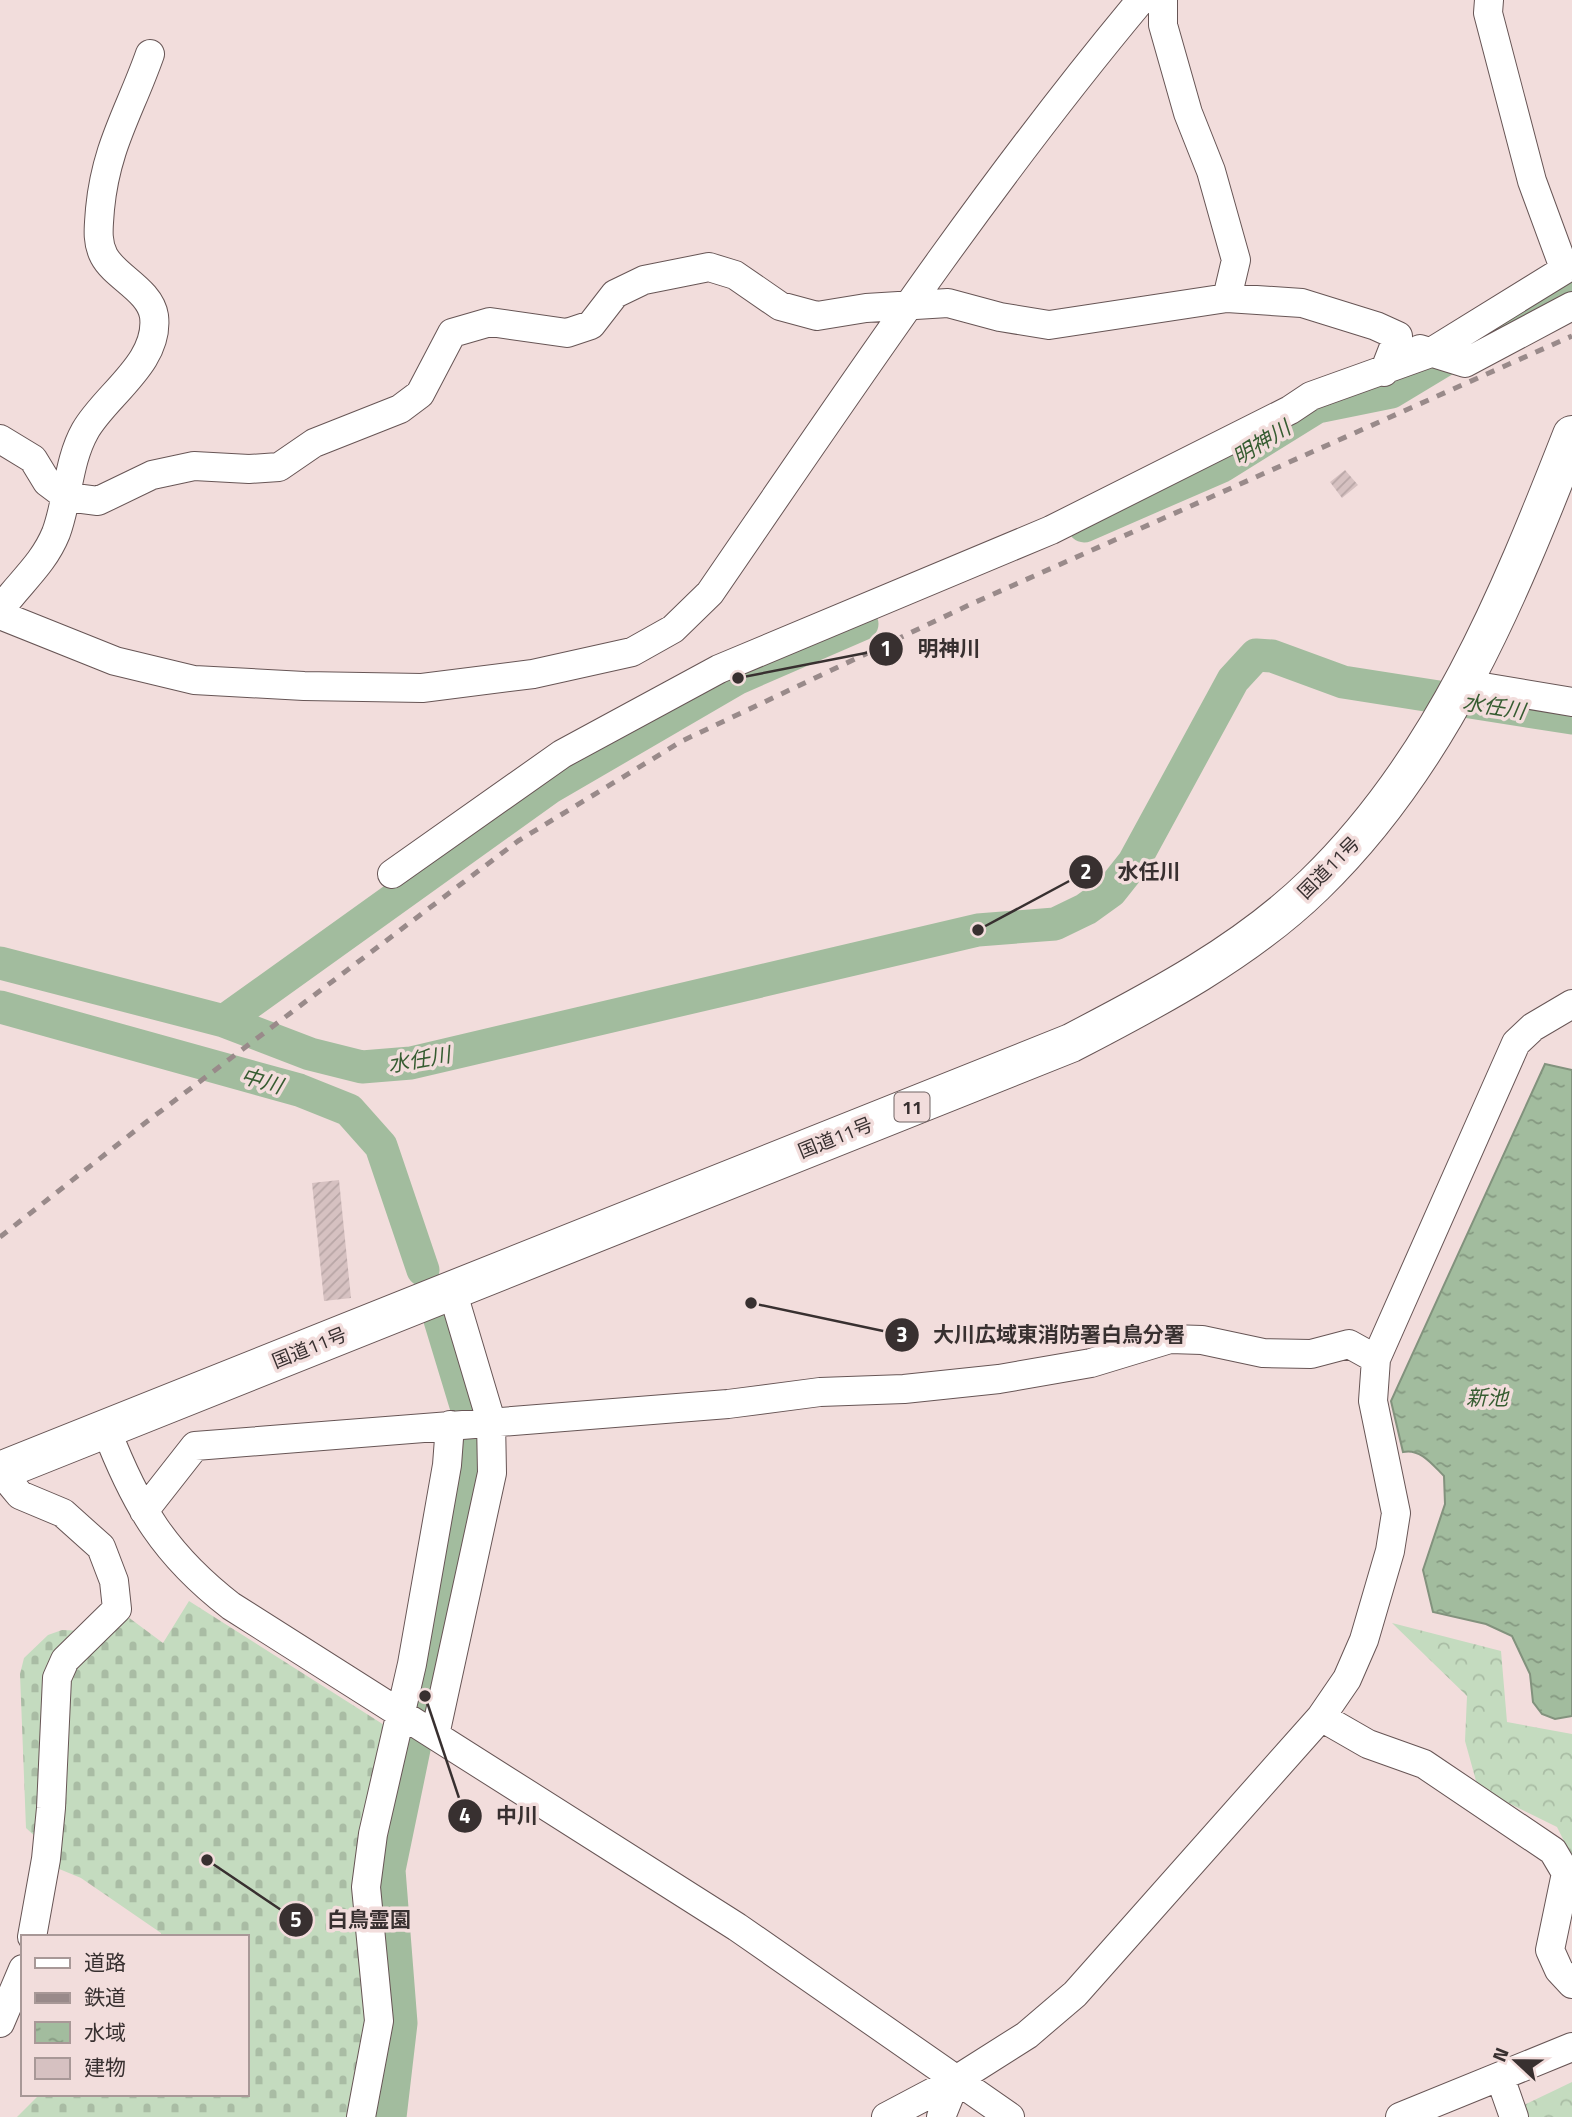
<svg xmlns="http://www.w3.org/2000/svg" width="1572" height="2117" font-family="'Titillium Web','Noto Sans JP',sans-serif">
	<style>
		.forest { fill: url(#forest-crowns) }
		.cemetery { fill: url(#cemetery-stones) }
		.water { fill: url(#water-ripples); stroke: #82927d; stroke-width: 2 }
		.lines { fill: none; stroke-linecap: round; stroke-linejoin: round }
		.river { stroke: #a2bc9e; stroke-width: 33 }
		.building { fill: url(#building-hatch) }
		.minor-casing { stroke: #675555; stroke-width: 30 }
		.highway-casing { stroke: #675555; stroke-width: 40 }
		.minor { stroke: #fff; stroke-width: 28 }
		.highway { stroke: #fff; stroke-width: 38 }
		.rail { stroke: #998a8a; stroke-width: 5; stroke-dasharray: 9 9; stroke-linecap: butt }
		.labels { text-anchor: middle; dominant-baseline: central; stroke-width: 7; stroke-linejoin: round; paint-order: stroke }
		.shield { fill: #f2dddc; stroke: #706464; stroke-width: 2 }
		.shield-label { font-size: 18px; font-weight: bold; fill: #383030 }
		.street-label { font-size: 19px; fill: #383030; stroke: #f2dddc }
		.water-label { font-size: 21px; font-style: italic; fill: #365c31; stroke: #f2dddc }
		.leader { fill: none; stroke: #383030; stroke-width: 2.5 }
		.callout-dot { fill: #383030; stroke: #f2dddc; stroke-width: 2.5 }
		.mark-label { font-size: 21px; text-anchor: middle; font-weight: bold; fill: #fff }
		.callout-label { font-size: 21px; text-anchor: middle; font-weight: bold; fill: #383030; stroke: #f2dddc; stroke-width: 7; stroke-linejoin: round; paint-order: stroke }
	</style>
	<defs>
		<pattern id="forest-crowns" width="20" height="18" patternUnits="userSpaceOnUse" patternTransform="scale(1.75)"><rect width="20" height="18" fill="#c4dbbf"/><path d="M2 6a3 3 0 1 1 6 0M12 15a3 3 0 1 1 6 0" fill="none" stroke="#a9bca4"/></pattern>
		<pattern id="cemetery-stones" width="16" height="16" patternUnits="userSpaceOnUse" patternTransform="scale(1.75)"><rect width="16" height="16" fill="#c4dbbf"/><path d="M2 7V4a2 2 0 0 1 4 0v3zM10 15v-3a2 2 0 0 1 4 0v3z" fill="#a9bca4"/></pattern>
		<pattern id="water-ripples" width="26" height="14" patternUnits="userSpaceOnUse" patternTransform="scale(1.75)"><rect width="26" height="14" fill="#a2bc9e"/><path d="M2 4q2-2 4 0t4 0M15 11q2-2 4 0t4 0" fill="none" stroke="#859981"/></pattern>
		<pattern id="building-hatch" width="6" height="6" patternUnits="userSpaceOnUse" patternTransform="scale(1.75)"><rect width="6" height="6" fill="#d6c1c1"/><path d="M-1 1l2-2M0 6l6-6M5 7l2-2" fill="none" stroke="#b8a6a6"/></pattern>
	</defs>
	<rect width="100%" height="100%" fill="#f2dddc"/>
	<!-- forest -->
	<path class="forest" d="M1392,1623L1501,1651L1507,1722L1572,1734V1857L1557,1827L1478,1788L1465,1741L1467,1696Z
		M1572,2082V2117H1499Z"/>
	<!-- cemetery -->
	<path class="cemetery" d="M189,1601L392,1730L371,1812L376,2005L356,2117H17L40,2094H247V1937H161V1933L81,1878L52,1866L54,1854L26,1828L20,1674L24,1658L48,1635L62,1630L86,1631L128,1617L163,1643Z"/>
	<!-- water -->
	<path class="water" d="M1545,1064L1572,1070V1716L1555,1719L1542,1714L1533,1702L1530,1674L1512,1636L1486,1624L1433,1612L1423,1570L1445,1504L1444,1476C1432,1464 1420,1448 1403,1452L1391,1401Z"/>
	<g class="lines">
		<!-- river -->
		<path class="river" d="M1084,526L1222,466L1317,407L1391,392L1572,283
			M0,963L224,1021L310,1054L362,1067L411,1063L978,930L1055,924L1086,909L1111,891L1134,862L1233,680L1256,655L1272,656L1343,682L1572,718
			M0,1007L299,1090L349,1110L381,1146L423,1270
			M224,1021L549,788L738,678L862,624
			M390,2117L401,2023L389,1870L425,1696L447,1559L473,1461L467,1409L440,1320"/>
	</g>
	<!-- building -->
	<path class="building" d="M1345,470L1358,485L1342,498L1330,482Z
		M339,1180L351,1298L324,1301L312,1183Z"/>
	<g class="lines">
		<defs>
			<path id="minor" d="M1163,0V25L1188,113L1211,171L1236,260L1227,298
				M1489,0L1488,13L1532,181L1564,268
				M1420,349L1465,363L1572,306
				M0,439L33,459L47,482L67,497L98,501L152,475L194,466L249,469L279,467L314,443L400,409L420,394L452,333L490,322L567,333L591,325L615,294L644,280L709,267L735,275L780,306L817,316L866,308L948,303L1000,317L1049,325L1227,298L1302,303L1376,326L1398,336L1384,372
				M0,610C19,583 43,565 56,533C68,501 68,461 85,431C105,395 160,363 154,316C150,290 115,277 104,256C96,241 99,225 100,209C106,146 130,111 150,54
				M0,615L115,661L194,680L304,686L422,688L533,674L632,652L673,629L710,593C848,392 984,188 1141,0
				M1465,684L1572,702
				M392,874L562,754L719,669L1051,530L1290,410L1311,396L1428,354L1572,265
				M106,1429C136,1507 165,1555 231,1606L737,1927L1010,2117
				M0,1471L20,1495L63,1513L101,1547L114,1581L117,1609L65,1660L57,1678L51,1808L46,1859L32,1937
				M144,1511L195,1446L728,1404L820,1392L904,1389L999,1379L1091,1363L1170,1339L1202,1340L1263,1353L1311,1354L1349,1344L1376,1359
				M1321,1717L1368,1744L1424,1764L1553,1851L1566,1873L1550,1950L1559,1970L1572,1984
				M435,1735L492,1473L491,1421L452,1290
				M0,2023L23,1969
				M1500,2077L1514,2117
				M361,2117L379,2021L366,1887L373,1834L412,1664L447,1465L450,1425
				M886,2117L956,2080L1027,2035L1075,1994L1321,1717L1347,1679L1364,1640L1390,1551L1396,1513L1373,1401L1376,1359L1516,1043L1533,1027L1572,1004
				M941,2117L956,2080
				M1400,2117L1572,2047"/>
			<path id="highway" d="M0,1471L1071,1043C1156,999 1245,952 1314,885C1442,761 1508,598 1572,435"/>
		</defs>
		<!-- minor casing -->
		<use href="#minor" class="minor-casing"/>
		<!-- highway casing -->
		<use href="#highway" class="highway-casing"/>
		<!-- minor -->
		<use href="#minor" class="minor"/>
		<!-- highway -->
		<use href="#highway" class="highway"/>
		<!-- rail -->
		<path class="rail" d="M0,1237L145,1123L518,841L682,741L969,605L1572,336"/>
	</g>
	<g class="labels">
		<!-- shield labels -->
		<rect class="shield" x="894.5" y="1092.5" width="35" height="29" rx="5"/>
		<g class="shield-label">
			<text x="912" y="1107">11</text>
		</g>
		<!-- street labels -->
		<g class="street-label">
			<text transform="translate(1328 867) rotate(-45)">国道11号</text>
			<text transform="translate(835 1137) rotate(-22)">国道11号</text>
			<text transform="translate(309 1347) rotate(-22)">国道11号</text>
		</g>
		<!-- water labels -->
		<g class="water-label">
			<text transform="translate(1261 442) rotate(-32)">明神川</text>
			<text transform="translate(1494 706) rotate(9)">水任川</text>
			<text transform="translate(419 1059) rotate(-10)">水任川</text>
			<text transform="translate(262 1080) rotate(16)">中川</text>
			<text x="1487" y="1397">新池</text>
		</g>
	</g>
	<!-- callouts -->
	<path class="leader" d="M738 678L886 649M978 930L1086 872M751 1303L902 1335M425 1696L465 1816M207 1860L296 1920"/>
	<g class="callout-dot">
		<circle cx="738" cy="678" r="7"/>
		<circle cx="978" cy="930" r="7"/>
		<circle cx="751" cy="1303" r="7"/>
		<circle cx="425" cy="1696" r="7"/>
		<circle cx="207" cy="1860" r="7"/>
		<circle cx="886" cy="649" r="18"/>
		<circle cx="1086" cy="872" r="18"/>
		<circle cx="902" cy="1335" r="18"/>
		<circle cx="465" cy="1816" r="18"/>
		<circle cx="296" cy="1920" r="18"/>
	</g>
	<g class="mark-label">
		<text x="886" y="656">1</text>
		<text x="1086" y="879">2</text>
		<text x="902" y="1342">3</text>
		<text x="465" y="1823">4</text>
		<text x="296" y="1927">5</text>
	</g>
	<g class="callout-label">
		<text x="949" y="656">明神川</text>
		<text x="1149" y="879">水任川</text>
		<text x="1059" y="1342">大川広域東消防署白鳥分署</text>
		<text x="517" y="1823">中川</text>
		<text x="369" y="1927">白鳥霊園</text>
	</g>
	<!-- legend -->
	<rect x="21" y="1935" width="228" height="161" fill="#f2dddc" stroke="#a89897" stroke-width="2"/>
	<rect x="35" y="1958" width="35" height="10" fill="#ffffff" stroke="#a89897" stroke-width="2"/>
	<text x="84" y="1970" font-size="21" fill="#383030">道路</text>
	<rect x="35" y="1993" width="35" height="10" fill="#998a8a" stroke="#a89897" stroke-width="2"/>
	<text x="84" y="2005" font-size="21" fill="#383030">鉄道</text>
	<rect x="35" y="2022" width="35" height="21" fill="url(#water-ripples)" stroke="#a89897" stroke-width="2"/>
	<text x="84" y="2040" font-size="21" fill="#383030">水域</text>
	<rect x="35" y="2058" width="35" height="21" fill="#d6c1c1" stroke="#a89897" stroke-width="2"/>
	<text x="84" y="2075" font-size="21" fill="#383030">建物</text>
	<!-- north arrow -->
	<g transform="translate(1516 2061) rotate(292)" stroke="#f2dddc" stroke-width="5" paint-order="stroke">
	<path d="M0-5L12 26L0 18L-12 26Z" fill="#383030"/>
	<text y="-10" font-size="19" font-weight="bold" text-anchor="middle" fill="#383030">N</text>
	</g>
</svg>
